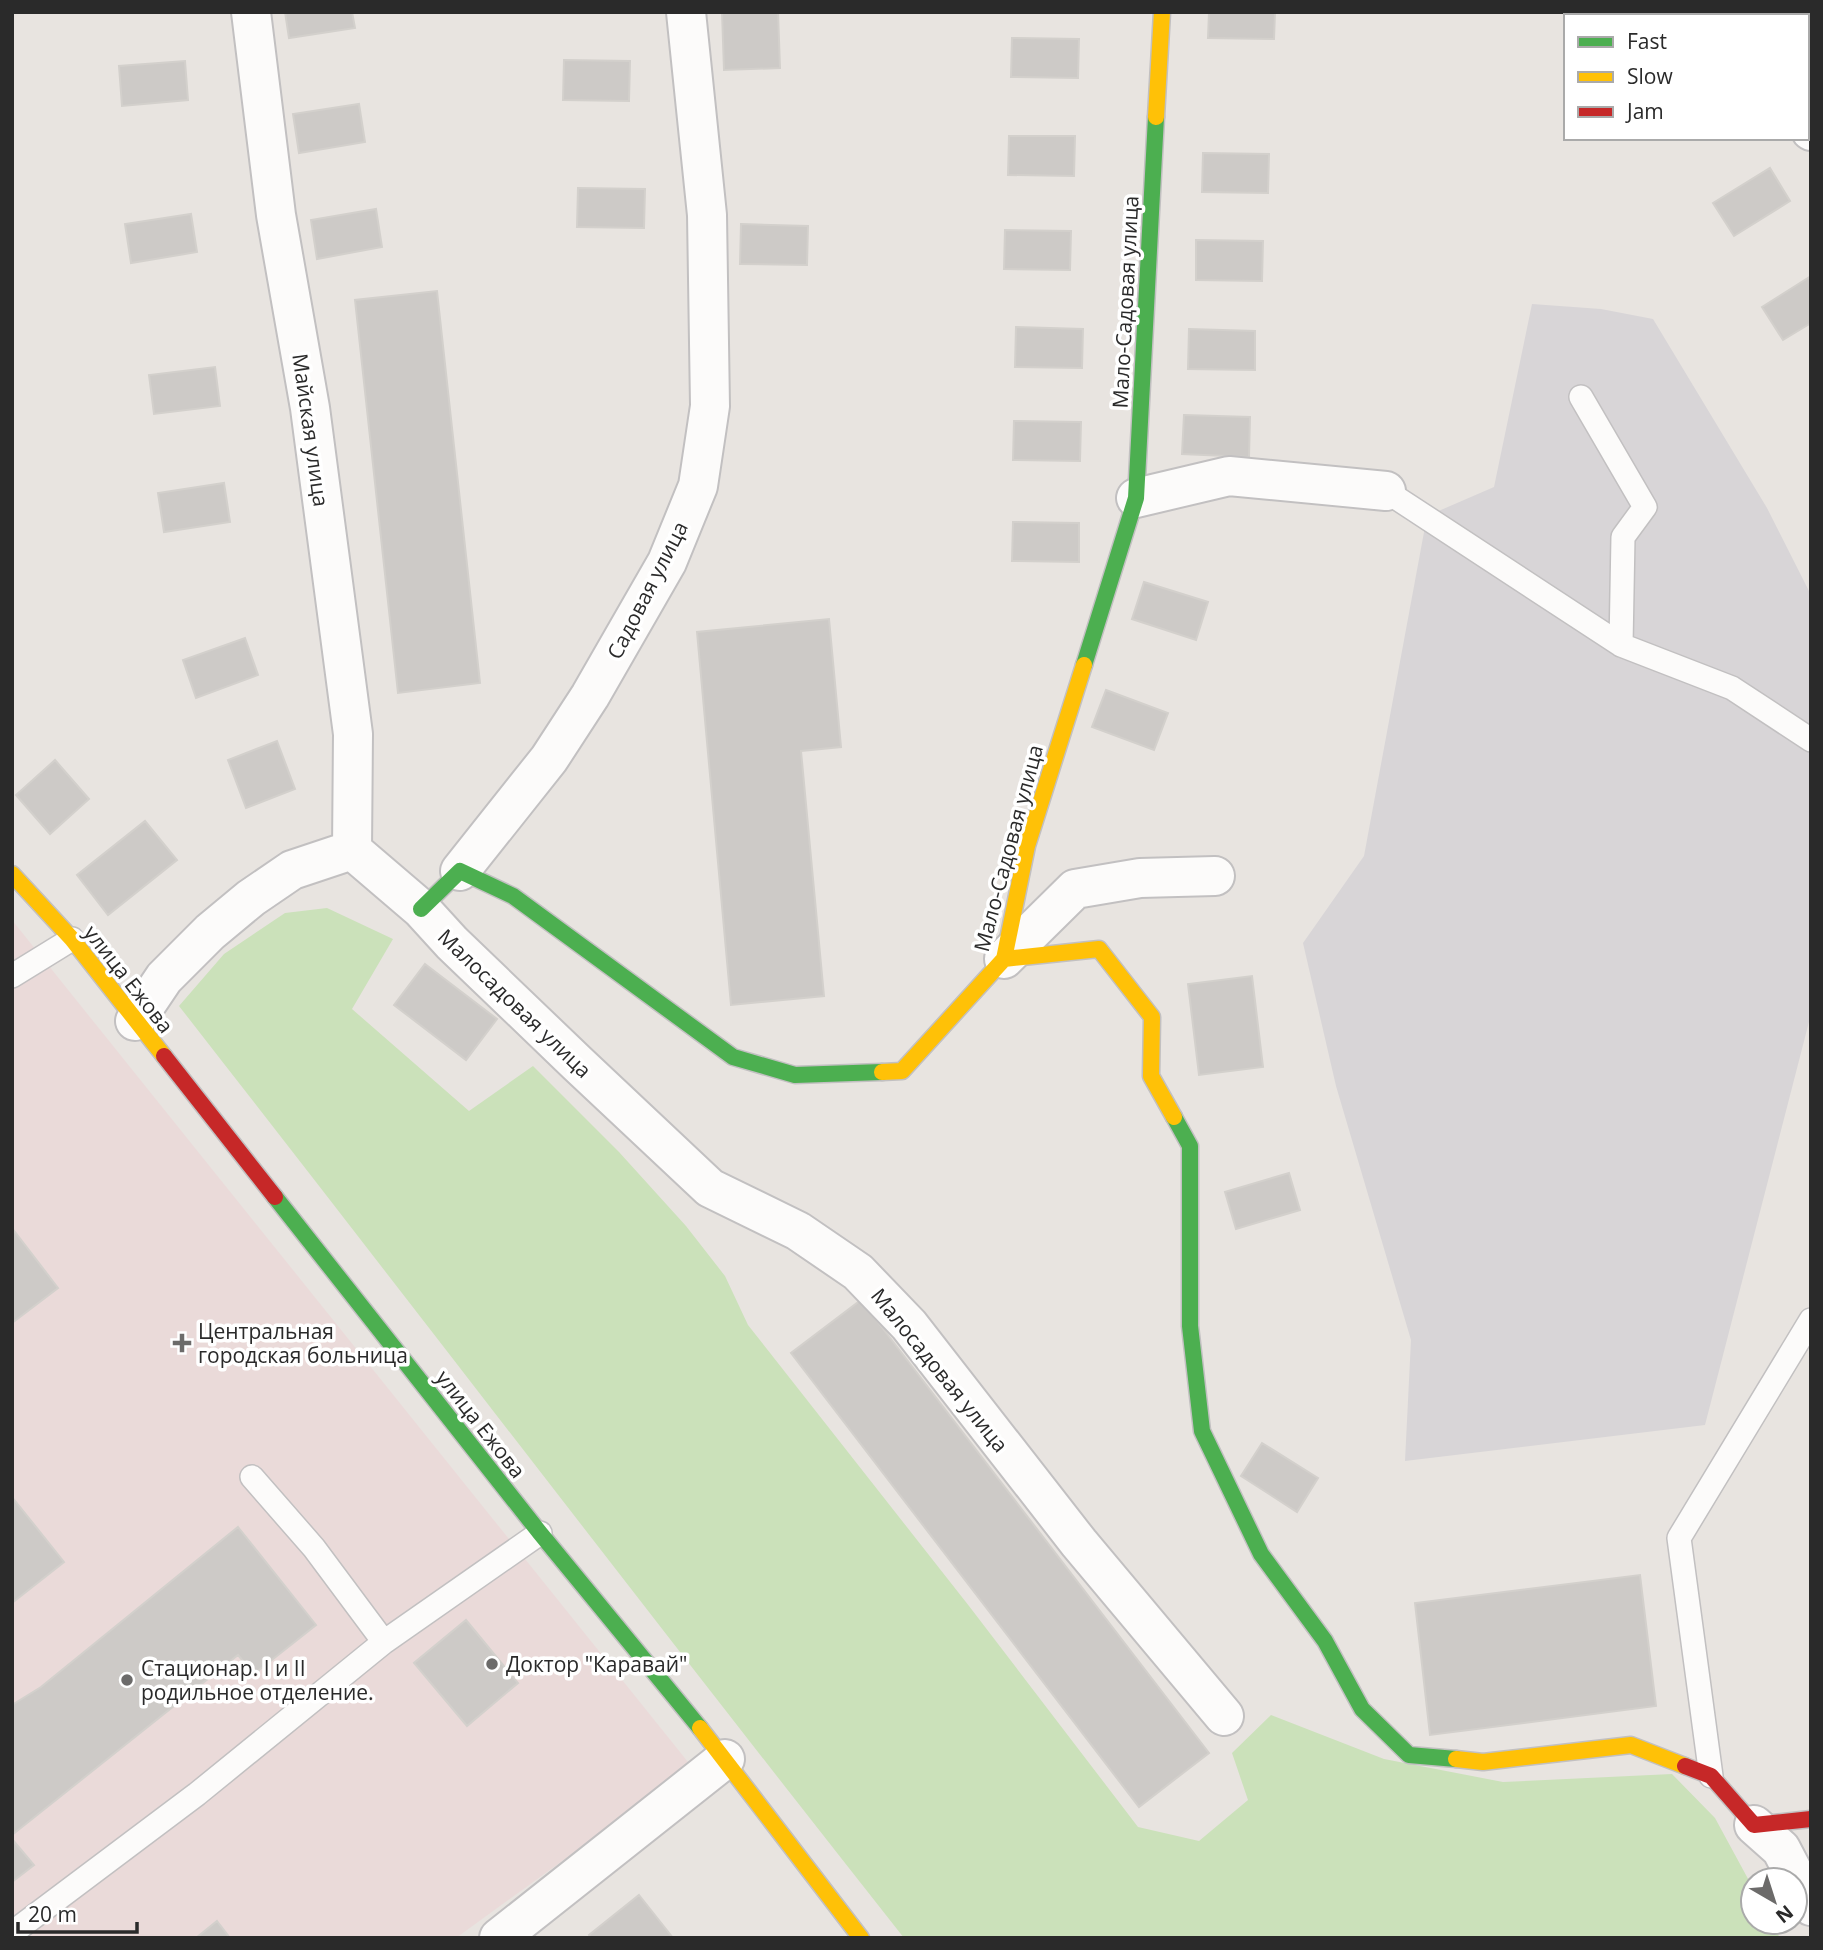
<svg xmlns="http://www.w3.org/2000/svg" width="1823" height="1950" font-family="'Open Sans',sans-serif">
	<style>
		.industrial { fill: #d8d5d7 }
		.medical { fill: #eadad9 }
		.green { fill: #cbe1ba }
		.building { fill: #cdcac7; stroke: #d3d0cc; stroke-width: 2 }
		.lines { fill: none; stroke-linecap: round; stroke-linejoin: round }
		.lane-casing { stroke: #c2c0c1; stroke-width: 26 }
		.street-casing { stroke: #c2c0c1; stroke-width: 42 }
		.fast-casing { stroke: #c2c0c1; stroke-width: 19 }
		.slow-casing { stroke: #c2c0c1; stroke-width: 19 }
		.jam-casing { stroke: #c2c0c1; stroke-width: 19 }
		.lane { stroke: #fcfbfa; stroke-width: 23 }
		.street { stroke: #fcfbfa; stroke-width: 38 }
		.fast { stroke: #4caf50; stroke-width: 16 }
		.slow { stroke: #ffc107; stroke-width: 16 }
		.jam { stroke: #c62828; stroke-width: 16 }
		.poi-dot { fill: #6c6b6a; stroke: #fff; stroke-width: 2.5 }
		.labels { text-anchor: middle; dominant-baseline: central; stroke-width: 7; stroke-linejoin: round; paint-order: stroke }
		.street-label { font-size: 21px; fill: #2a2a2a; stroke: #fff }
		.poi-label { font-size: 21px; fill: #2a2a2a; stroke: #fff; text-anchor: start }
	</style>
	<rect width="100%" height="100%" fill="#e8e4e0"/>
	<!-- industrial -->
	<path class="industrial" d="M1532,304L1601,309L1653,319L1767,508L1811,595V1014L1705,1425L1405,1461L1411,1340L1336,1086L1303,943L1364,856L1427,516L1494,487Z"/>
	<!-- medical -->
	<path class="medical" d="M12,920L692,1767L456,1938H12Z"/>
	<!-- green -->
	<path class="green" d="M327,908L393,939L352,1009L469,1111L533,1066L619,1152L686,1226L725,1276L748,1325L969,1606L1138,1827L1199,1841L1248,1800L1232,1753L1271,1715L1384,1759L1503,1782L1672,1774L1715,1818L1753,1888V1922H1771L1780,1938H904C660,1629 421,1316 179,1006L224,954L285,913Z"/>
	<!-- building -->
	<path class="building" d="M285,12H352L355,28L289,38Z
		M722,12H778L780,68L724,70Z
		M1209,12H1275L1274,39L1208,38Z
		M1592,12H1630L1624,16H1594Z
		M1012,38L1079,39L1078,78L1011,77Z
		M564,60L630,61L629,101L563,100Z
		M185,61L188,100L122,106L119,66Z
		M359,104L365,142L299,153L293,114Z
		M1009,136H1075L1074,176L1008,175Z
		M1203,153L1269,154L1268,193L1202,192Z
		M1770,168L1790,201L1734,236L1713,203Z
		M578,188L645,189L644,228L577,227Z
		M376,209L382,247L317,259L311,220Z
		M191,214L197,252L131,263L125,224Z
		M741,224L808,226L807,265L740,264Z
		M1005,230L1071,231L1070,270L1004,269Z
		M1196,240L1263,241L1262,281L1196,280Z
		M1811,276V323L1783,340L1762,307Z
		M437,291L480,683L398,693L355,300Z
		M1016,327L1083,329L1082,368L1015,367Z
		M1189,329L1255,331V370L1188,369Z
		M215,367L220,406L154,414L149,375Z
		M1184,415L1250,417L1249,457L1182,454Z
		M1014,421L1081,422L1080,461L1013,460Z
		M224,483L230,522L164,532L158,493Z
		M1013,522L1079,523V562L1012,561Z
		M1144,582L1208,602L1196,640L1132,619Z
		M829,619L841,747L801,751L824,996L731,1005L697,632Z
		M245,638L258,675L196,698L183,660Z
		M1106,690L1168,713L1154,750L1092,727Z
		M277,741L295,789L246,808L228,760Z
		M55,760L89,799L50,834L16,795Z
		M145,821L177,860L108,915L77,875Z
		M425,964L497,1019L466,1060L394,1005Z
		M1252,976L1263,1067L1199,1075L1188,984Z
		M1289,1173L1300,1210L1236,1229L1225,1192Z
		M12,1228L58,1288L12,1323Z
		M861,1300L1209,1753L1139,1807L791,1353Z
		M1262,1443L1318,1478L1297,1512L1241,1476Z
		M12,1497L64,1562L12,1603Z
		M238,1527L316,1625L254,1674L238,1655L12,1835V1705L41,1687Z
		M1640,1575L1656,1706L1430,1735L1415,1603Z
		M466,1620L518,1683L467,1726L414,1663Z
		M12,1839L34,1865L12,1882Z
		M639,1895L673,1938H591L589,1935Z
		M217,1921L230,1938H196Z"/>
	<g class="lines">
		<defs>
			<path id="lane" d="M1581,397L1645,507L1623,537L1621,645
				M1386,491L1621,645L1732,688L1811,740
				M12,976L72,939
				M252,1477L314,1548L384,1642
				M1711,1776L1679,1538L1811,1320
				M12,1933L197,1794L384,1642L540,1533"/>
			<path id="street" d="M251,12L276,215L310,408L353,734L352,850
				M1755,12L1757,16
				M1807,123L1811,131
				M1136,498L1229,476L1386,491
				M352,850L421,909L452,943L577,1063L710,1188L798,1231L858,1272L909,1325L1079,1543L1224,1716
				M460,871L549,759L590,696L667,562L698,486L710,406L707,215L686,12
				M1004,959L1075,889L1140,878L1215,876
				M135,1021L164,978L210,932L251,898L292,870L352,850
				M1754,1825L1781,1849L1811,1906
				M499,1938L725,1759"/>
			<path id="fast" d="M1084,665L1136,498L1156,117
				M421,909L460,871L513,896L733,1057L795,1075L882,1072
				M1174,1117L1190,1146V1326L1202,1431L1261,1554L1325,1641L1362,1709L1409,1755L1456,1759
				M275,1197L540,1533L700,1728"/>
			<path id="slow" d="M1156,117L1162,12
				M12,874L72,939L164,1056
				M1004,959L1099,949L1152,1017L1151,1076L1174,1117
				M882,1072L902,1071L1004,959L1027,846L1084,665
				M700,1728L861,1938
				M1456,1759L1483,1762L1631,1745L1685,1766"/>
			<path id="jam" d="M164,1056L275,1197
				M1685,1766L1711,1776L1754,1825L1811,1819"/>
		</defs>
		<!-- lane casing -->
		<use href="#lane" class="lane-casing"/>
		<!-- street casing -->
		<use href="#street" class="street-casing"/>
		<!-- fast casing -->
		<use href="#fast" class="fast-casing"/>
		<!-- slow casing -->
		<use href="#slow" class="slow-casing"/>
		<!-- jam casing -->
		<use href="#jam" class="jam-casing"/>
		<!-- lane -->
		<use href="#lane" class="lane"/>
		<!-- street -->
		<use href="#street" class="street"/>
		<!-- fast -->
		<use href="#fast" class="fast"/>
		<!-- slow -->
		<use href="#slow" class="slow"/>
		<!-- jam -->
		<use href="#jam" class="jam"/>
	</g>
	<!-- markers -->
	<g class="poi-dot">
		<path d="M178.5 1332.5h7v7h7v7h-7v7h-7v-7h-7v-7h7z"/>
		<circle cx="492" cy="1664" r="7"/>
		<circle cx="127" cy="1680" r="7"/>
	</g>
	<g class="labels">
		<!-- street labels -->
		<g class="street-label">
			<text transform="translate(1125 302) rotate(-87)">Мало-Садовая улица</text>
			<text transform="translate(311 430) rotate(82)">Майская улица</text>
			<text transform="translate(647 590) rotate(-63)">Садовая улица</text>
			<text transform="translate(1008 848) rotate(-75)">Мало-Садовая улица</text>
			<text transform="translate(129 979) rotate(52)">улица Ежова</text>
			<text transform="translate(515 1003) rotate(44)">Малосадовая улица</text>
			<text transform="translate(940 1370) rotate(51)">Малосадовая улица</text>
			<text transform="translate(481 1424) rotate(52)">улица Ежова</text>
		</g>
		<!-- poi labels -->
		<g class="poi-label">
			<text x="198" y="1331">Центральная<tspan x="198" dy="24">городская больница</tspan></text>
			<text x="506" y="1664">Доктор "Каравай"</text>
			<text x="141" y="1668">Стационар. I и II<tspan x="141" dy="24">родильное отделение.</tspan></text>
		</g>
	</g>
	<!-- border -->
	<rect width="1823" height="1950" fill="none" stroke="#2a2a2a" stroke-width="28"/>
	<!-- legend -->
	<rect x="1564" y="14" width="245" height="126" fill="#ffffff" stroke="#aaaaaa" stroke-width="2"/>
	<rect x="1578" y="37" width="35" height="10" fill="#4caf50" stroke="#aaaaaa" stroke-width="2"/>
	<text x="1627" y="49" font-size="21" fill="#2a2a2a">Fast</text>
	<rect x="1578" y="72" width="35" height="10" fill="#ffc107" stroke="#aaaaaa" stroke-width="2"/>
	<text x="1627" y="84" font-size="21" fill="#2a2a2a">Slow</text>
	<rect x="1578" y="107" width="35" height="10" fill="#c62828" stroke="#aaaaaa" stroke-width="2"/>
	<text x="1627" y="119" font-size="21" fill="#2a2a2a">Jam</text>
	<!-- north arrow -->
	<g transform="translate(1774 1901) rotate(141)"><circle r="33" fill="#ffffff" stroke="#aaaaaa" stroke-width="2"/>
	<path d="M0-5L12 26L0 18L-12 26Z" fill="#6c6b6a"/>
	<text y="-10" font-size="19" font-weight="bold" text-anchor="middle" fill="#2a2a2a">N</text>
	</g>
	<!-- scale -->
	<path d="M18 1922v10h119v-10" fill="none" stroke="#2a2a2a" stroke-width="3.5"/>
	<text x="28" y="1922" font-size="21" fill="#2a2a2a" stroke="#ffffff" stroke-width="5" paint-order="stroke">20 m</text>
</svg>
